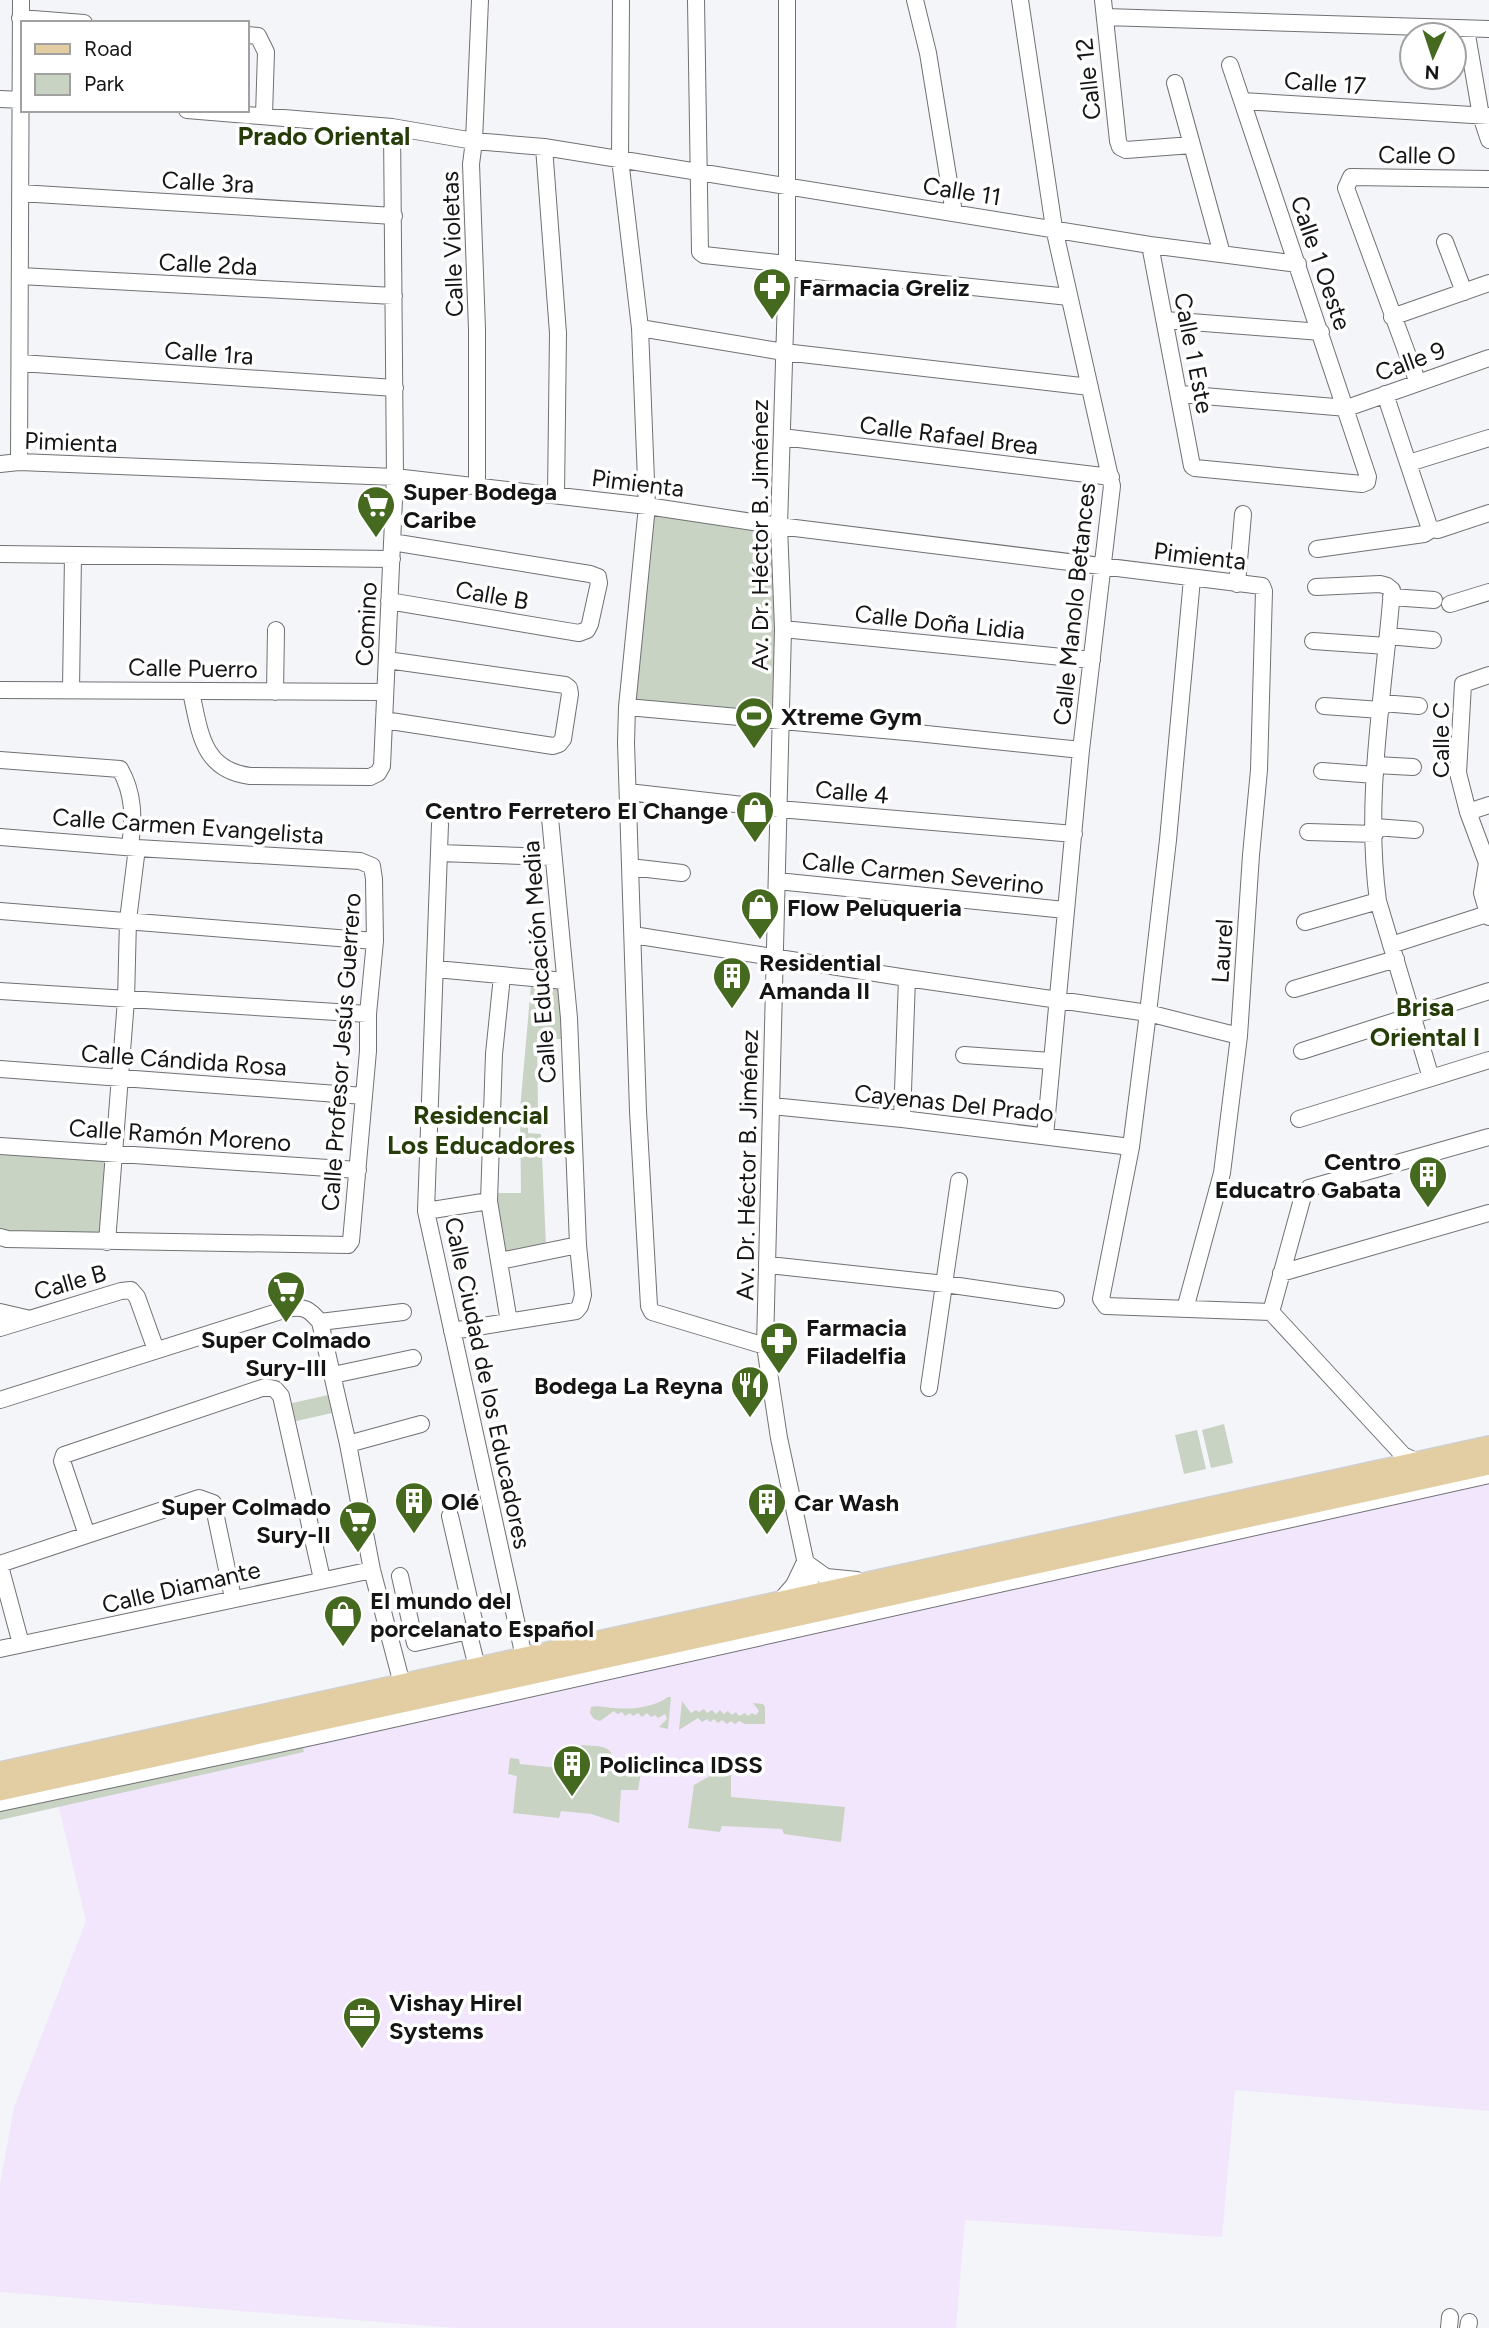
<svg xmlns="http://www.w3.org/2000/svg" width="1489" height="2328" font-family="Figtree,sans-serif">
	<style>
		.industrial { fill: #f1e6fb }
		.green { fill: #c9d3c3 }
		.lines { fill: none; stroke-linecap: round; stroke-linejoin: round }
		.minor-casing { stroke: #707174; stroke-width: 18 }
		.major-casing { stroke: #d0d0d0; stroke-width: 22 }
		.minor { stroke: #fff; stroke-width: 16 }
		.major { stroke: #e3cea3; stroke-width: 19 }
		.labels { text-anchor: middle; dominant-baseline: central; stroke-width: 7; stroke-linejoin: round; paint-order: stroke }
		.street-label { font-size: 24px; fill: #151516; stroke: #fff }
		.poi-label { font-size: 24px; font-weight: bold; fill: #151516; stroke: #fff; text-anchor: start }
		.neighbourhood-label { font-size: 26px; font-weight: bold; fill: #263d0a; stroke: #fff }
	</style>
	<rect width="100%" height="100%" fill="#f4f5f8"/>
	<!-- industrial -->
	<path class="industrial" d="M1489,1468V2111L1235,2090L1222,2237L965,2220L956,2328H456L0,2292V2185L14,2107L86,1921L53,1783Z"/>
	<!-- green -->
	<path class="green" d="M654,515L779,531L775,715L633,708Z
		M531,985L559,986L564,1039H537L538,1109L528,1110V1133L541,1134L546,1245L506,1254L494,1212L495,1193H521L520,1110Z
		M0,1151L103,1158L106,1166L99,1234L0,1232Z
		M328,1395L332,1413L292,1422L288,1404Z
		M1224,1424L1233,1463L1211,1468L1202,1430Z
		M1197,1430L1206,1469L1184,1474L1175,1435Z
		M668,1697H671L668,1729L659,1727L667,1719L665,1714L658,1718L655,1715L651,1717L647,1713L642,1717L638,1713L633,1716L630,1713L625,1716L622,1712L617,1714L614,1711L600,1721L594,1719L590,1713L591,1707C599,1705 605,1708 614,1708C631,1710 655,1707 668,1697Z
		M682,1701L691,1713L696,1710L699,1712L704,1709L707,1713L712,1710L716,1714L720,1710L724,1714L728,1711L732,1715L736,1712L739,1716L745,1713L748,1716L752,1713L756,1715L759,1711L753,1703L763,1704L765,1707V1724H745L739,1721L735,1724L731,1721L727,1724L722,1720L718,1723L714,1719L710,1722L707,1719L702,1722L698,1718L679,1730Z
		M297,1727L304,1752L0,1820V1793Z
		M581,1745C603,1747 610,1743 617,1766L628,1762L641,1773L638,1790H621L619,1823L591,1814L561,1811L559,1818L513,1813L517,1776L508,1774L510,1758L519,1759L520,1764L569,1769L570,1761L579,1762Z
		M731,1764V1797L845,1807L841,1842L784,1834L782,1829L722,1826L720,1832L688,1828L694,1785Z"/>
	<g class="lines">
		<defs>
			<path id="minor" d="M621,0L620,159L640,328L647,506L627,707L626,743L638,1111L649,1306L652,1312L765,1346
				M696,0L700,252L704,255L787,264
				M787,0V264L779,526L783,629L765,1346L779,1438L815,1606
				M915,0L928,53L954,213
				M1020,0L1054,228L1112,486L1081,750L1045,1136
				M1103,0L1118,141L1120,147L1126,150L1192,145
				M1105,17L1489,29
				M20,18L84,23
				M1466,29L1481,116L1489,140
				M247,35L258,36L266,52L264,115
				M1175,83L1222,254
				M0,99L23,100
				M1242,101L1489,116
				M187,110L392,127L474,141L544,147L1150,245L1298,264
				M544,147L558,333L556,495
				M20,193L394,216
				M1445,242L1464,292
				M1150,245L1192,466L1195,468L1362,484L1367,482L1368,477L1230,65
				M787,268L1069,297
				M20,276L394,296
				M1392,317L1489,283
				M1165,320L1321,332
				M640,328L784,352L1090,387
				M20,363L395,388
				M1418,383L1346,188L1351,177L1489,179
				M1180,394L1347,408L1489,358
				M1385,394L1429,526L1432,529
				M782,437L1111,477
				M19,462L21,0
				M1409,463L1489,438
				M0,464L19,462L395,477L647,506L779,526L1262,586L1264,591L1259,770L1251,855L1239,1036L1222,1173L1185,1309
				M477,487V329L471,164L474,141L480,0
				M1317,549L1424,534L1432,529L1438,530L1489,513
				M0,554L392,559
				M1192,579L1168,840L1148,1013L1131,1147L1101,1299L1106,1306L1271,1312L1403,1455L1417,1462
				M1237,584L1243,514
				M1316,587L1380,584L1387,586L1392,590C1384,692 1364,798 1378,901L1431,1078
				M1391,597L1434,600
				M389,601L579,633L587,630L590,624L599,583L598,577L590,574L392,542
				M1450,604L1489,592
				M783,629L1092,660
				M1388,636L1433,640
				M1313,641L1387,646
				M1489,675L1463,684L1458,773L1468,812L1487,863L1482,893L1489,917
				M71,689L73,555
				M0,690L385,692
				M191,692C200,732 202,770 250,776L370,777L378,773L382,766L395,477L392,127
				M275,692L276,630
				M1382,703L1419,706
				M1324,706L1381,710
				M627,707L917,733L1081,750
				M384,720L553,746L559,744L563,739L570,694L569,688L565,685L387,660
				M0,760L120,769C134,794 134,818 130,846
				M1376,765L1413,767
				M1322,771L1375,775
				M628,792L779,809L1074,834
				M1468,812L1489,805
				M440,824L426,1211L524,1657
				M1375,827L1415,830
				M1308,832L1375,834
				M0,837L137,848L360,861L372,866L374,879L375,941L368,1014V1051L351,1241L348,1245L7,1239L0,1237
				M440,853L553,857
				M630,867L682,873
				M777,881L1065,910
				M0,911L375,941
				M1305,922L1378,901
				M633,935L907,978L1148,1013L1239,1036
				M1391,945L1487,914
				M436,969L565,981
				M502,976L494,1054L489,1201L509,1322
				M1294,989L1396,959
				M0,991L368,1014
				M1302,1051L1489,991
				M964,1055L1051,1061
				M0,1069L364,1096
				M772,1106L902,1119L1131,1147
				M902,1119L907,978
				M1299,1119L1489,1060
				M0,1146L358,1170
				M426,1211L489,1201
				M107,1242L126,1000L128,920L137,848
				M500,1261L578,1245
				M769,1265L945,1284L1056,1300
				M1281,1273L1489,1213
				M0,1312L26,1318
				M1271,1312L1303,1196L1309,1188L1489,1137
				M320,1322L403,1312
				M0,1328L121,1291L131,1290L137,1297L156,1350
				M452,1331L576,1311L580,1306L583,1295L578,1245L569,1018L550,818
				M333,1375L413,1358
				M929,1388L959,1181
				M0,1400L287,1309C304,1305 310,1310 320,1322L348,1444L372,1570L402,1684
				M348,1444L421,1424
				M450,1516L476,1629L468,1631
				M87,1535L199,1498L213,1503L233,1598
				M0,1564L87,1535L62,1461L64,1455L265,1387L275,1389L281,1396L322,1579
				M0,1566L21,1644
				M400,1576L415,1643L468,1631L477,1667
				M781,1600L794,1585L805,1562L826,1577L857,1580
				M0,1649L372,1570
				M0,1803L326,1734L1489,1475
				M1449,2328L1450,2317
				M1468,2328L1469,2322"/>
			<path id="major" d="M0,1772L1489,1446
				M0,1791L1489,1465"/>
		</defs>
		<!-- minor casing -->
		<use href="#minor" class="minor-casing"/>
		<!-- major casing -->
		<use href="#major" class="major-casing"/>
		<!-- minor -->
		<use href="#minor" class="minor"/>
		<!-- major -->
		<use href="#major" class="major"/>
	</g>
	<!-- icons -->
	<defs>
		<symbol id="pharmacy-pin" viewBox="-11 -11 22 30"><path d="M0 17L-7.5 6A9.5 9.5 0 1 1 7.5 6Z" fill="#466920" stroke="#fff"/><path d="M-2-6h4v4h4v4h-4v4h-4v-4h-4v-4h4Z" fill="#fff"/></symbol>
		<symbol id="supermarket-pin" viewBox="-11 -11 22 30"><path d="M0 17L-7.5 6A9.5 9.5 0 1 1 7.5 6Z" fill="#466920" stroke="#fff"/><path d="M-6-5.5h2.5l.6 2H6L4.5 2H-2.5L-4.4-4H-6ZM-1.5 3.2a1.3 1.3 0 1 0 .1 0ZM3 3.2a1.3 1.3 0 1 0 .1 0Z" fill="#fff"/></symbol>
		<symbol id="stadium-pin" viewBox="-11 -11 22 30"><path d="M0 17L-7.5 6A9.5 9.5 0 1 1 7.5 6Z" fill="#466920" stroke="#fff"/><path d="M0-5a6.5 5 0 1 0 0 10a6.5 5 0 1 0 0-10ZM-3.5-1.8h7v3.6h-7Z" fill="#fff"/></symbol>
		<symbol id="shop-pin" viewBox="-11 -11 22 30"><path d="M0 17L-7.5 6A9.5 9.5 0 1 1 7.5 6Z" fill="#466920" stroke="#fff"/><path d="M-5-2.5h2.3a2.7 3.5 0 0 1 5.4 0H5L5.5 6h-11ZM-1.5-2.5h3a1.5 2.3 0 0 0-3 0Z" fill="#fff"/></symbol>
		<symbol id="building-pin" viewBox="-11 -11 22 30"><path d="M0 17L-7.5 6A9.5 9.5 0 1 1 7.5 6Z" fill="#466920" stroke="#fff"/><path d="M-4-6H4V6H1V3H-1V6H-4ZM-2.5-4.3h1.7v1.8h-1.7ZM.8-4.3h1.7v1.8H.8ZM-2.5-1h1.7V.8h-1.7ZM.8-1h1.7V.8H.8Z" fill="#fff"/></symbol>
		<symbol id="restaurant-pin" viewBox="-11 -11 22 30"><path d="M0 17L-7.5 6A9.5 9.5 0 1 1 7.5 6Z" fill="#466920" stroke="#fff"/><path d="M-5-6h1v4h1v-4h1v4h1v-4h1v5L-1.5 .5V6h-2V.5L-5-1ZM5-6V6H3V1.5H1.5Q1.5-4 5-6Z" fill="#fff"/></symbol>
		<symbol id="office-pin" viewBox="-11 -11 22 30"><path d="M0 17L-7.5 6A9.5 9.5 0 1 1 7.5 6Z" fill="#466920" stroke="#fff"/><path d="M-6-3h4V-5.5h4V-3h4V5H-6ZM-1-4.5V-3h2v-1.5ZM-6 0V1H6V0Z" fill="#fff"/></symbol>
	</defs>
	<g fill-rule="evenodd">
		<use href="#pharmacy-pin" x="750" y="265" width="44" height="60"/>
		<use href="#supermarket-pin" x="354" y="483" width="44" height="60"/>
		<use href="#stadium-pin" x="732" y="694" width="44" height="60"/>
		<use href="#shop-pin" x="733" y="788" width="44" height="60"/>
		<use href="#shop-pin" x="738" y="885" width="44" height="60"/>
		<use href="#building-pin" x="710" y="954" width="44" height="60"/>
		<use href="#building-pin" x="1406" y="1153" width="44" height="60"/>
		<use href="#supermarket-pin" x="264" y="1268" width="44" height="60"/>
		<use href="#pharmacy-pin" x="757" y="1319" width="44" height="60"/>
		<use href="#restaurant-pin" x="728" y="1363" width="44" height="60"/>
		<use href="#building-pin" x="392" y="1479" width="44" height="60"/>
		<use href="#building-pin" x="745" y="1480" width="44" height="60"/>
		<use href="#supermarket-pin" x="336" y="1498" width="44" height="60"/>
		<use href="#shop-pin" x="321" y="1592" width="44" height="60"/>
		<use href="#building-pin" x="550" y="1742" width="44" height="60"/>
		<use href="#office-pin" x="340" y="1994" width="44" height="60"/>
	</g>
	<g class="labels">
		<!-- street labels -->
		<g class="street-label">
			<text transform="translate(1088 79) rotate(-96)">Calle 12</text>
			<text transform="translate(1325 83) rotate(4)">Calle 17</text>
			<text transform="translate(1417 155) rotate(1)">Calle O</text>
			<text transform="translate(208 182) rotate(3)">Calle 3ra</text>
			<text transform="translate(962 191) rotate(9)">Calle 11</text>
			<text transform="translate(452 244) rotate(-92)">Calle Violetas</text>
			<text transform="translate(1321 263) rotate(71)">Calle 1 Oeste</text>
			<text transform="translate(208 264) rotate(3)">Calle 2da</text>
			<text transform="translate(209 353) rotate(4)">Calle 1ra</text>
			<text transform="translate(1194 353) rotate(79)">Calle 1 Este</text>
			<text transform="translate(1410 361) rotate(-20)">Calle 9</text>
			<text transform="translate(949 435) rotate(7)">Calle Rafael Brea</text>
			<text transform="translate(71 442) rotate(2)">Pimienta</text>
			<text transform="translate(638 483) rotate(7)">Pimienta</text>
			<text transform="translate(759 535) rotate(-90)">Av. Dr. Héctor B. Jiménez</text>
			<text transform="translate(1200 556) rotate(7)">Pimienta</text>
			<text transform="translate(492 595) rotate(10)">Calle B</text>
			<text transform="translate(1074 604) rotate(-84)">Calle Manolo Betances</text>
			<text transform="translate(940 622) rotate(6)">Calle Doña Lidia</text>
			<text transform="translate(366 624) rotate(-87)">Comino</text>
			<text transform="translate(193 668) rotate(1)">Calle Puerro</text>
			<text transform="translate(1440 740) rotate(-90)">Calle C</text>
			<text transform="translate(852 792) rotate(5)">Calle 4</text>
			<text transform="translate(188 826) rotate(4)">Calle Carmen Evangelista</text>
			<text transform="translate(923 873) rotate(6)">Calle Carmen Severino</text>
			<text transform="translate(1222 951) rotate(-86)">Laurel</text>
			<text transform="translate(539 962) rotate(-94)">Calle Educación Media</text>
			<text transform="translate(341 1052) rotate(-86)">Calle Profesor Jesús Guerrero</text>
			<text transform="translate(184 1060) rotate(4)">Calle Cándida Rosa</text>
			<text transform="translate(954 1103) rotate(6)">Cayenas Del Prado</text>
			<text transform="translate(180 1135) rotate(4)">Calle Ramón Moreno</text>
			<text transform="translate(747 1165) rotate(-89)">Av. Dr. Héctor B. Jiménez</text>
			<text transform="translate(70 1282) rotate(-16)">Calle B</text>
			<text transform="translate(488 1383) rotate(78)">Calle Ciudad de los Educadores</text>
			<text transform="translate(181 1587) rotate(-13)">Calle Diamante</text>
		</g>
		<!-- poi labels -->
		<g class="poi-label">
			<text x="799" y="287">Farmacia Greliz</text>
			<text x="403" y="491">Super Bodega<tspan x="403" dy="28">Caribe</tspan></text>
			<text x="781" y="716">Xtreme Gym</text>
			<text x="728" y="810" text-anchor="end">Centro Ferretero El Change</text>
			<text x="787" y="907">Flow Peluqueria</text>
			<text x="759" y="962">Residential<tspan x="759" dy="28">Amanda II</tspan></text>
			<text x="1401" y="1161" text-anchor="end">Centro<tspan x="1401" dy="28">Educatro Gabata</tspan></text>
			<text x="806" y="1327">Farmacia<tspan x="806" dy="28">Filadelfia</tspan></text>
			<text x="286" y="1339" text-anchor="middle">Super Colmado<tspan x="286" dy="28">Sury-III</tspan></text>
			<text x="723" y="1385" text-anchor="end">Bodega La Reyna</text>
			<text x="441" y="1501">Olé</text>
			<text x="794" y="1502">Car Wash</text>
			<text x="331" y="1506" text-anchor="end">Super Colmado<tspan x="331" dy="28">Sury-II</tspan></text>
			<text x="370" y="1600">El mundo del<tspan x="370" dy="28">porcelanato Español</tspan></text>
			<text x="599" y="1764">Policlinca IDSS</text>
			<text x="389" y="2002">Vishay Hirel<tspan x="389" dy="28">Systems</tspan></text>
		</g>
		<!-- neighbourhood labels -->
		<g class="neighbourhood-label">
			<text x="324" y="136">Prado Oriental</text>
			<text x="1425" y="1007">Brisa<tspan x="1425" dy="30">Oriental I</tspan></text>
			<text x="481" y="1115">Residencial<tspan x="481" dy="30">Los Educadores</tspan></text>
		</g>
	</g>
	<!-- legend -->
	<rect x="21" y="21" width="228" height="91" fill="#ffffff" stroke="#a1a1a2" stroke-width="2"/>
	<rect x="35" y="44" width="35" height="10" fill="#e3cea3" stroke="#a1a1a2" stroke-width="2"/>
	<text x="84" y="56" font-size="21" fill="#151516">Road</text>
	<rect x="35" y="74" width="35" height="21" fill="#c9d3c3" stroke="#a1a1a2" stroke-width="2"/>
	<text x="84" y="91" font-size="21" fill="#151516">Park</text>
	<!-- north arrow -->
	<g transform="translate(1433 56) rotate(183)"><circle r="33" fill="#ffffff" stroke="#a1a1a2" stroke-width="2"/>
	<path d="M0-5L12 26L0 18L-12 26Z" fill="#466920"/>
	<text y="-10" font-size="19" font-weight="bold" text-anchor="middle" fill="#151516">N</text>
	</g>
</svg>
